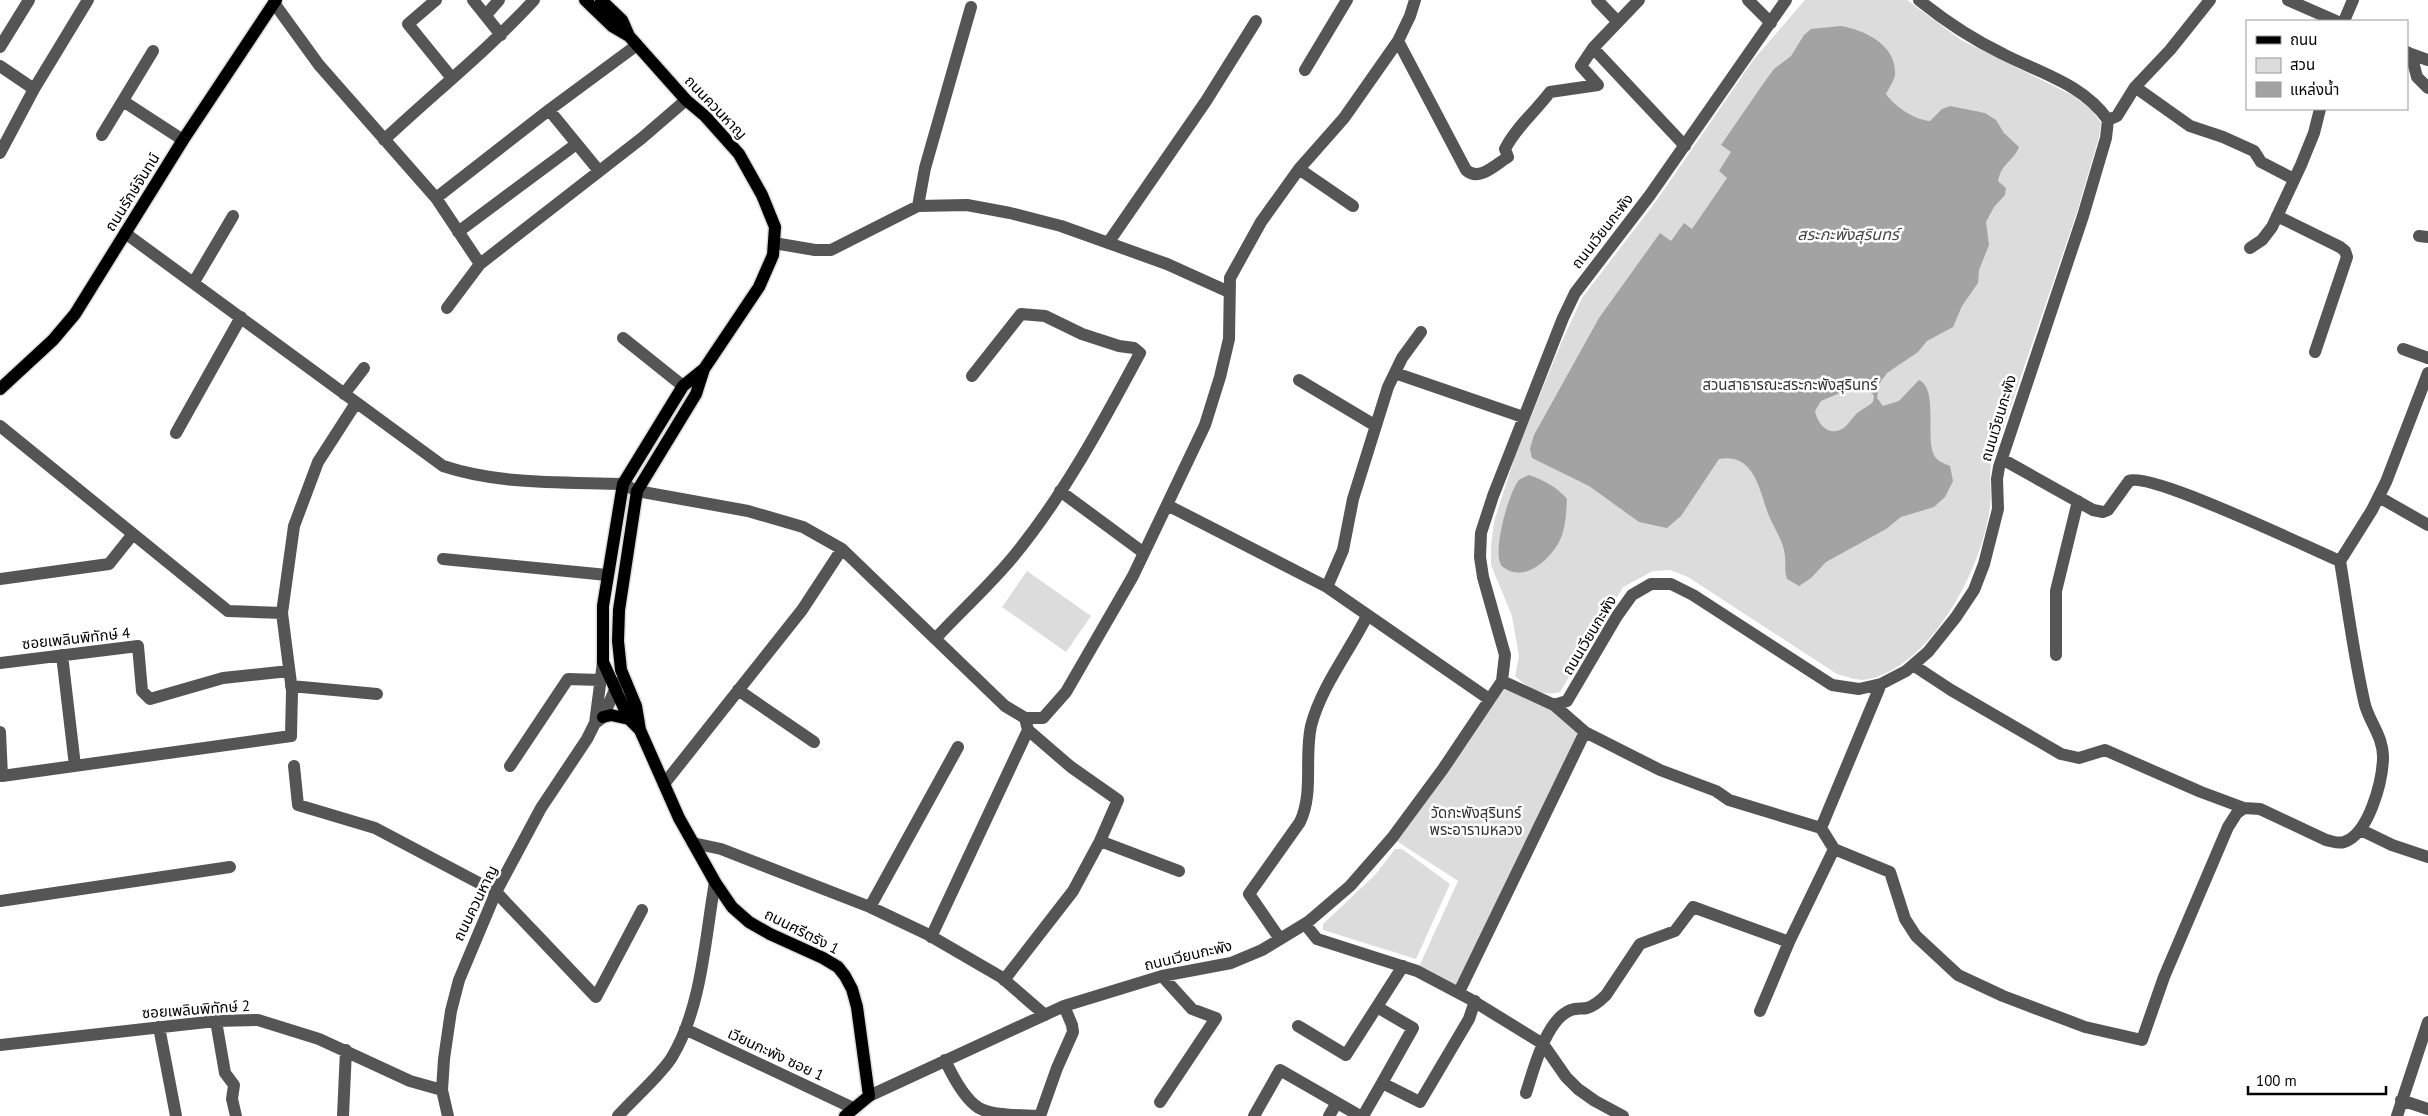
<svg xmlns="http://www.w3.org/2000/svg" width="2428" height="1116" font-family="'PT Sans','Noto Sans Thai',sans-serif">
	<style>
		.green { fill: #dcdcdc }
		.water { fill: #a3a3a3; fill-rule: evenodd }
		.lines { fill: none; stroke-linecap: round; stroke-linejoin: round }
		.major-casing { stroke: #dbdbdb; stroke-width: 15 }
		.minor { stroke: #555; stroke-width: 12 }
		.major { stroke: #000; stroke-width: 12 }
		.labels { text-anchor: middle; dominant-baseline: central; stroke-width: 5; stroke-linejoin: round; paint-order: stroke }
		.street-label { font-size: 15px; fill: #000; stroke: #fff }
		.park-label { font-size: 15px; fill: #333; stroke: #fff }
		.water-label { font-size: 16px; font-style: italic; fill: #444; stroke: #fff }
	</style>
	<rect width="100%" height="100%" fill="#fff"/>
	<!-- green -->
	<path class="green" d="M1805,0H1907L1961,40L2072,95L2092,110L2101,123L2099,137L2077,212L1991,464C1989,478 1992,492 1990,506C1984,566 1929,672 1863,680C1855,680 1845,676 1837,674L1688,577L1670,570L1653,571L1623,587L1560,692C1542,697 1528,688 1515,676L1519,656L1512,616L1491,565V545L1494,522L1516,453L1562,341L1582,298L1657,200L1754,59Z
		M1027,571L1091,616L1066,652L1002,607Z
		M1502,681L1536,698L1585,732L1459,992L1417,971L1458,881L1392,838Z
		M1395,849H1402L1450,884L1416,959L1323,930V924L1376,874Z"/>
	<!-- water -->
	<path class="water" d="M1841,26C1864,30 1895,44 1895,72C1896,78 1889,88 1886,94C1895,107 1915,120 1930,121L1942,109L1950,106L1985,113L1996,120L2004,133L2019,147C2013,162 2002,162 1998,181L2006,188L2005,195L1994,207L1986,222L1989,245L1979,270L1978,283L1962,306L1953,327L1927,341L1918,352L1887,373L1879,384L1877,398L1883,406L1899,401L1919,380C1940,390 1923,443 1936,458C1939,462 1946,464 1950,466L1953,481L1945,497L1934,507L1901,517L1886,529L1826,562L1811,578L1799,586L1787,579C1784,570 1786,564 1785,556C1784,542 1774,528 1769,516C1759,490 1755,453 1719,459L1681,516L1667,528L1639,522L1589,486L1532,458L1530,449L1534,435L1599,318L1660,233L1671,241L1684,223L1692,229L1727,178L1719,171L1731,152L1721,145L1763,84L1774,69L1791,56L1804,35L1811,29ZM1854,387L1870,390L1874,396L1873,402C1869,406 1864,408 1860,411C1854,415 1851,421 1846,426C1831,439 1818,426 1815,411L1821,401Z
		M1529,475C1544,480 1557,487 1567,499C1566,513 1566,527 1560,540C1551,559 1524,584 1503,567C1490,557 1509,491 1519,480C1522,478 1526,476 1529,475Z"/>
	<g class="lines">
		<defs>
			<path id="major" d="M585,0L612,26L629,36
				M601,0L622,20L629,36L686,100L705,116L739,154L762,195L775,227L773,255L759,287L704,369L696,394L637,491L619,610L618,641L621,670L636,706L640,730L679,818L715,882L732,907L749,922L770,934L823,958L838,967L845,976L852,989L857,1007L869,1096L845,1116
				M0,389L53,340L75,314L183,140L276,0
				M603,717L611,715L629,719
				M640,730L629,719L603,662V606L623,484L683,386L704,369"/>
		</defs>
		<!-- major casing -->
		<use href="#major" class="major-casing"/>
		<!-- minor -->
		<path class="minor" d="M436,0L408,24L451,77
			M473,0L501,35
			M1597,0L1618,22
			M1639,0L1593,48L1685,146
			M1748,0L1771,23
			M2288,0L2336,21
			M274,3L319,65L436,198L480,264
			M486,15L499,0
			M2344,21L2353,0
			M1398,41L1466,170C1479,182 1495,165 1508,157L1505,149C1516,127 1536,111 1550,92L1598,85L1581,66L1593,48
			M0,47L29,0
			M2407,52L2411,54L2417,77L2428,88
			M2411,54L2428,60
			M0,66L34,89
			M1305,70L1347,0
			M2135,87L2190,126L2223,137L2254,151L2261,162L2294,179
			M123,101L183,140
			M549,110L599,171
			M2108,120L2117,116L2135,87L2170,50L2210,0
			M102,135L153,51
			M384,140C434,93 488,50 534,0
			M0,153L34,89L88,0
			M1299,169L1353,206
			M436,198L549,110L637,45
			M918,206L925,168L971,7
			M2277,216L2340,247L2345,251L2347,257L2315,352
			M458,232L575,145
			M125,233L443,466C500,485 563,482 623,484L637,491L748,511L803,527L842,549L1005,706L1025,718H1043L1066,692L1133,576L1205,425L1220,377L1229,339L1230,278L1261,222L1299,169L1344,118L1398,41L1410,16L1415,0
			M2419,236L2428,237
			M774,243L815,250H831L918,206L967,205L1010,213L1061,226L1167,264L1229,292
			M1108,243L1206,101L1256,21
			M2250,248L2262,240L2272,227L2301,165L2314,133L2320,109
			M194,282L233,216
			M447,308L480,264L642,138L686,100
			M623,338L683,386
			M2403,349L2428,358
			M1395,373L1523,417
			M1299,380L1376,426
			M344,394L364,368
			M0,426L228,611L282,613
			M176,433L241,317
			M1060,491L1144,553
			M2379,497L2428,525
			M1167,505L1327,587L1489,699
			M443,559L607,575
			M2340,561L2372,510L2386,482L2428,373
			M0,579L109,564L133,534
			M1327,587L1343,550L1353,499L1388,387L1402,358L1421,332
			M936,638C961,611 989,586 1013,557C1064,495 1102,424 1140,353L1134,348L1119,346L1082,334L1045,316L1021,314L972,376
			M62,655L75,766
			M2056,655V591L2078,501
			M0,663L138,646L142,691L150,699L223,678L289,671
			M1913,665L1951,690L2061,754L2079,758L2105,750L2201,792L2244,808
			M1502,681L1554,705L1567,701L1617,616L1632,595L1651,584H1671L1693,595L1832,685L1859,689L1881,684L1906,671L1928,652L1956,617L1974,590L1984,564L1998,509L1997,479L1999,467L2083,216L2106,138L2108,120C2083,84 2040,73 2003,54C1972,39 1945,21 1919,0
			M1881,684L1821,828L1834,849L1890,872L1905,919L1916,936L1958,975L2003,996L2085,1027L2142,1040L2164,977L2228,827L2237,813L2244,808L2260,809L2326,840C2332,841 2338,844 2344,842C2369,834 2382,782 2383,759C2384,738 2370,723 2365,705C2354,658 2348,609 2340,561C2309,548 2150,471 2129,481L2108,510L2103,512L2093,510L2002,459
			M291,686L377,694
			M738,690L814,742
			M1554,705L1585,732L1660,770L1716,791L1729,800L1821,828
			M597,722L603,717L618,683
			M0,732L2,776L291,736L292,691L282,613L294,526L318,462L356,403
			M294,766L298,805L375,828L496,892L596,997L642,910
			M510,766L568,679L600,680
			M664,784L802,610L842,549
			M2361,830L2392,845L2428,857
			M1100,841L1179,871
			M693,843L721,849L870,907L927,934L1001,977L1045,1015
			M0,901L230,867
			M870,907L958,747
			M1305,924L1317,939L1417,971L1470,999L1543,1044L1566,1077L1578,1089L1595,1101L1623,1116
			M931,937L1028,730
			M1280,939L1249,894L1300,822C1314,792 1304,758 1311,726C1321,687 1349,652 1367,616
			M1789,942L1834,849
			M1004,980L1073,891L1100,841L1118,800L1071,767L1028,730L1025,718
			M1459,992L1585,732
			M1377,1007L1413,1028L1382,1083
			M216,1021L225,1073L234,1085L232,1099L236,1116
			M1298,1026L1346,1055L1403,966
			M159,1027L176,1116
			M685,1029L853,1108
			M0,1045L216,1021L258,1020L319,1039L410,1081L442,1090
			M945,1060C952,1075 964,1099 979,1108C994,1116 1021,1115 1038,1116
			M1526,1093C1534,1069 1546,1019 1571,1010C1576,1008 1582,1009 1587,1008C1594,1006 1601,1000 1606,995L1640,944L1675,931L1693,907L1789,942L1760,1011
			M869,1096L1064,1006L1162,976L1231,963L1262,950L1308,922L1350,886L1392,838L1443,769L1502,681L1505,655L1483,577L1480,557L1481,533L1493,496L1563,318L1575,293L1650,195L1786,0
			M2401,1100L2428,1109
			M1160,1102L1216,1018L1192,1009L1162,976
			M343,1116L346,1050
			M448,1116L442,1090L444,1059L451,1011L459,980L496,892L541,808L587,739L595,723L603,662
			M618,1116C632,1100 662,1074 672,1057C702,1007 705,938 715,882
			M1040,1116L1057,1068L1073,1032L1072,1025L1064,1006
			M1254,1116L1280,1070L1360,1116
			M1329,1116L1336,1104
			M1363,1116L1382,1083L1420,1102L1469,1019L1475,1001
			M2397,1116L2428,1022"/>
		<!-- major -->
		<use href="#major" class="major"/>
	</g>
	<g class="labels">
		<!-- street labels -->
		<g class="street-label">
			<text transform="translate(716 107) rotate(46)">ถนนควนหาญ</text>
			<text transform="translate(132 192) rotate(-58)">ถนนรักษ์จันทน์</text>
			<text transform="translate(1602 231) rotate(-52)">ถนนเวียนกะพัง</text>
			<text transform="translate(1998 418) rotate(-73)">ถนนเวียนกะพัง</text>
			<text transform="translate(1589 635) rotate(-59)">ถนนเวียนกะพัง</text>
			<text transform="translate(76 638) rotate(-6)">ซอยเพลินพิทักษ์ 4</text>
			<text transform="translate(475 903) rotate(-64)">ถนนควนหาญ</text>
			<text transform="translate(802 931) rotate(27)">ถนนศรีตรัง 1</text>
			<text transform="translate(1188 955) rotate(-13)">ถนนเวียนกะพัง</text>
			<text transform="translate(196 1009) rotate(-4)">ซอยเพลินพิทักษ์ 2</text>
			<text transform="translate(776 1054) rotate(25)">เวียนกะพัง ซอย 1</text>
		</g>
		<!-- park labels -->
		<g class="park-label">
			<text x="1790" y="384">สวนสาธารณะสระกะพังสุรินทร์</text>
			<text x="1476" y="812">วัดกะพังสุรินทร์<tspan x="1476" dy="17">พระอารามหลวง</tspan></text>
		</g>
		<!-- water labels -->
		<g class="water-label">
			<text x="1848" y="234">สระกะพังสุรินทร์</text>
		</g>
	</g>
	<!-- legend -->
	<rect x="2246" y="20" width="162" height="90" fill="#ffffff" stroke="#999999"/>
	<rect x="2256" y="36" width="25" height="8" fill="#000000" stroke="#999999"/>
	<text x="2290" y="45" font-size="15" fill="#000000">ถนน</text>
	<rect x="2256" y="58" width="25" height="15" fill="#dcdcdc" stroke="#999999"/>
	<text x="2290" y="70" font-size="15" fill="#000000">สวน</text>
	<rect x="2256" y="82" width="25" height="15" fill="#a3a3a3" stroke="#999999"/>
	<text x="2290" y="95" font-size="15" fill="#000000">แหล่งน้ำ</text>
	<!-- scale -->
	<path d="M2248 1086v8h138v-8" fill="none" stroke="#000000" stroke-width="2.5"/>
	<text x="2256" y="1086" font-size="15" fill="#000000" stroke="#ffffff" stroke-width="4" paint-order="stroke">100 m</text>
</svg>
